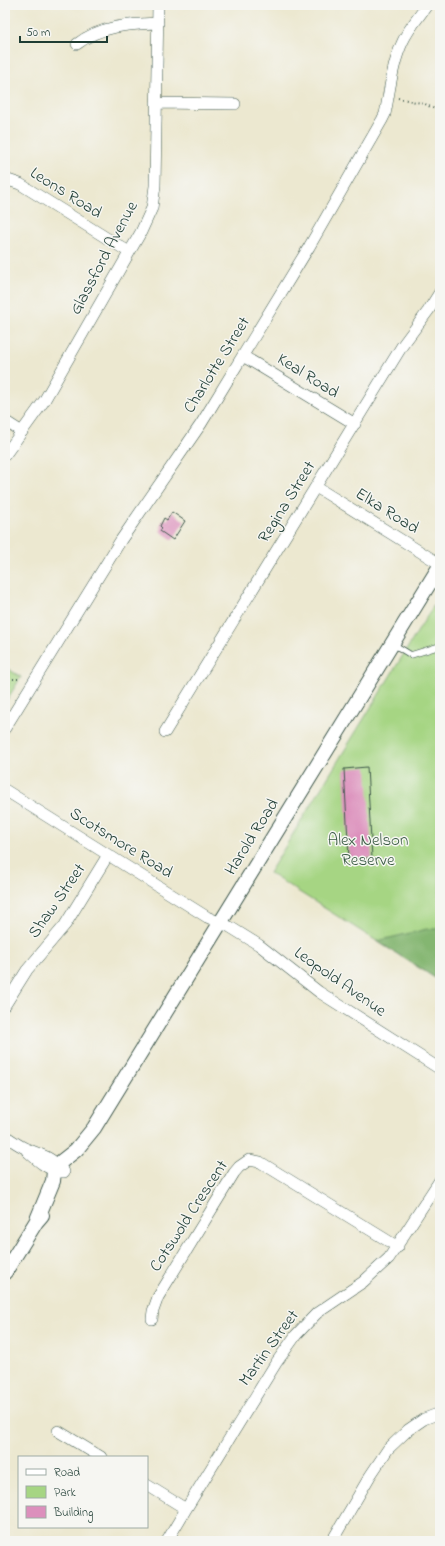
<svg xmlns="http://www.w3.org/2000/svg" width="445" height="1546" font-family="'Indie Flower',sans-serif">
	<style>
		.green { fill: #a6d583; stroke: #62895c }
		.forest { fill: #84b671; stroke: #527a52 }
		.building { fill: #dc8fbc }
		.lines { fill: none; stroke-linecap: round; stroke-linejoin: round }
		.service-casing { stroke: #3e574b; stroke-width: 7 }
		.minor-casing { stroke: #3e574b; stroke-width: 12 }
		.tertiary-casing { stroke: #3e574b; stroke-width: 16 }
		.path { stroke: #3e574b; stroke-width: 2; stroke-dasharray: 1 3; stroke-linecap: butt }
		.service { stroke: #fff; stroke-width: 5.5 }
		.minor { stroke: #fff; stroke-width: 11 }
		.tertiary { stroke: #fff; stroke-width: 14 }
		.labels { text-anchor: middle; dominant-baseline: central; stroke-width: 3; stroke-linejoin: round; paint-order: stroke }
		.street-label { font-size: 17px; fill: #1f3d34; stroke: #f6f6f2 }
		.park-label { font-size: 17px; fill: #3a5b44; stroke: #f6f6f2 }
	</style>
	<rect width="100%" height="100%" fill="#f6f6f2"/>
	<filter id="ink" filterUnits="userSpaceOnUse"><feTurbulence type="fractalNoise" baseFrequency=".025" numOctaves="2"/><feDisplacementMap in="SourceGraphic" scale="8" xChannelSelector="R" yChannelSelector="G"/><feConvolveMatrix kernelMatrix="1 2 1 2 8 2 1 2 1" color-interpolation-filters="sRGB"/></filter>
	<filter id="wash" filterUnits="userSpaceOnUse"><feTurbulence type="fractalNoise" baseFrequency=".012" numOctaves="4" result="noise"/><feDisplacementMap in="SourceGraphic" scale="16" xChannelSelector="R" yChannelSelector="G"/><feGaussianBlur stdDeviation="0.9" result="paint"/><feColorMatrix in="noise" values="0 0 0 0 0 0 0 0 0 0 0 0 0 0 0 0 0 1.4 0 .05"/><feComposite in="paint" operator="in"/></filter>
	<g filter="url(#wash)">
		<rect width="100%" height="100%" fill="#ece8d0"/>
		<!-- green -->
		<path class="green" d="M440,595V981L269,873Z
			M5,667L21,677L5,703Z"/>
		<!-- forest -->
		<path class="forest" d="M427,929H440V981L377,941Z"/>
		<g id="blocks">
			<!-- building -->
			<path class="building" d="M172,512L185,521L173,540L160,531L162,528L160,526L164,518L167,520Z
				M367,767L372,858L349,859L344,769Z"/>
		</g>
	</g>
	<g filter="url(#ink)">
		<use href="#blocks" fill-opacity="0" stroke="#3e574b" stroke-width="1"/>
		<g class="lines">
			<defs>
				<path id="service" d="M393,644L411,655L440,646"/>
				<path id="minor" d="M77,44C100,26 130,24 158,23
					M156,103L235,104
					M5,179L20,184L129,252
					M243,356L355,424
					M5,421L22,432
					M5,455L44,401L141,232L152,208L155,186L158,5
					M316,487L440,564
					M5,728L121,540L201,424L309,247L382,120L385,114C390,90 392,64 403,41C409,28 419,17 427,5
					M165,732L402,346L428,311L440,292
					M5,790L207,917L230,927L259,945L319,992L440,1069
					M5,1005L27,970L65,925L108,855
					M5,1136C12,1140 19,1146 27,1149C44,1156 52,1157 64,1172
					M27,1151C37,1160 47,1170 61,1172
					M152,1319L153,1311L158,1297L234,1173L239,1167L249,1160L260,1162L398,1247
					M58,1431L101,1457
					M147,1485L186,1509
					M167,1541L186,1509L276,1363L296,1335L317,1313L363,1282L389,1258L440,1180
					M332,1541L370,1476L388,1449L408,1430L424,1419L440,1413"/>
				<path id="tertiary" d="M36,1222L53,1181L54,1171L62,1161L76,1150L94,1128L440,566
					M5,1272L36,1222L42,1215"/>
			</defs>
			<!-- service casing -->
			<use href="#service" class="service-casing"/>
			<!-- minor casing -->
			<use href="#minor" class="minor-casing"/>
			<!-- tertiary casing -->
			<use href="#tertiary" class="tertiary-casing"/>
			<!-- path -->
			<path class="path" d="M398,98L425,104L440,112
				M5,679H21"/>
			<!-- service -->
			<use href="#service" class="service"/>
			<!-- minor -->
			<use href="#minor" class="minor"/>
			<!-- tertiary -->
			<use href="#tertiary" class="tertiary"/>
		</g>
	</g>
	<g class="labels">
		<!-- street labels -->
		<g class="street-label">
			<text transform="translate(66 193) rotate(32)">Leons Road</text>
			<text transform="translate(104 258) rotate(-62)">Glassford Avenue</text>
			<text transform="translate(217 365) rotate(-58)">Charlotte Street</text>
			<text transform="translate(308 376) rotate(32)">Keal Road</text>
			<text transform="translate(287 502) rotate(-58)">Regina Street</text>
			<text transform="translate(387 511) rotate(32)">Elka Road</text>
			<text transform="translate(252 837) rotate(-58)">Harold Road</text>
			<text transform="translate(121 843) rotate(32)">Scotsmore Road</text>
			<text transform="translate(57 901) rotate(-55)">Shaw Street</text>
			<text transform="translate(340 982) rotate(35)">Leopold Avenue</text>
			<text transform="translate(189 1216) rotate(-57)">Cotswold Crescent</text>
			<text transform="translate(269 1348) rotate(-54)">Martin Street</text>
		</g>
		<!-- park labels -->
		<g class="park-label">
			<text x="368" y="840">Alex Nelson<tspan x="368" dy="20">Reserve</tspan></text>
		</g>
	</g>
	<!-- margin -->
	<rect width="445" height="1546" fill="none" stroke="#f6f6f2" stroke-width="20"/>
	<!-- legend -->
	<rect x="18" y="1456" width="130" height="72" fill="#f6f6f2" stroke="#a0aca6"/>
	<rect x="26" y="1469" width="20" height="6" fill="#ffffff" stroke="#a0aca6"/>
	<text x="54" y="1476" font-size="12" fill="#1f3d34">Road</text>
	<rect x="26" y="1486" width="20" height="12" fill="#a6d583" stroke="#a0aca6"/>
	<text x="54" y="1496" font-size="12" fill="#1f3d34">Park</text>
	<rect x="26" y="1506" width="20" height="12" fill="#dc8fbc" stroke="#a0aca6"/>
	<text x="54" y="1516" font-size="12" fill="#1f3d34">Building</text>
	<!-- scale -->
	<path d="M20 36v6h87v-6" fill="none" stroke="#1f3d34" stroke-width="2"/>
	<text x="26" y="36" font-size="12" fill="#1f3d34" stroke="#f6f6f2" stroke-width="3" paint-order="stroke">50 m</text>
</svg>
